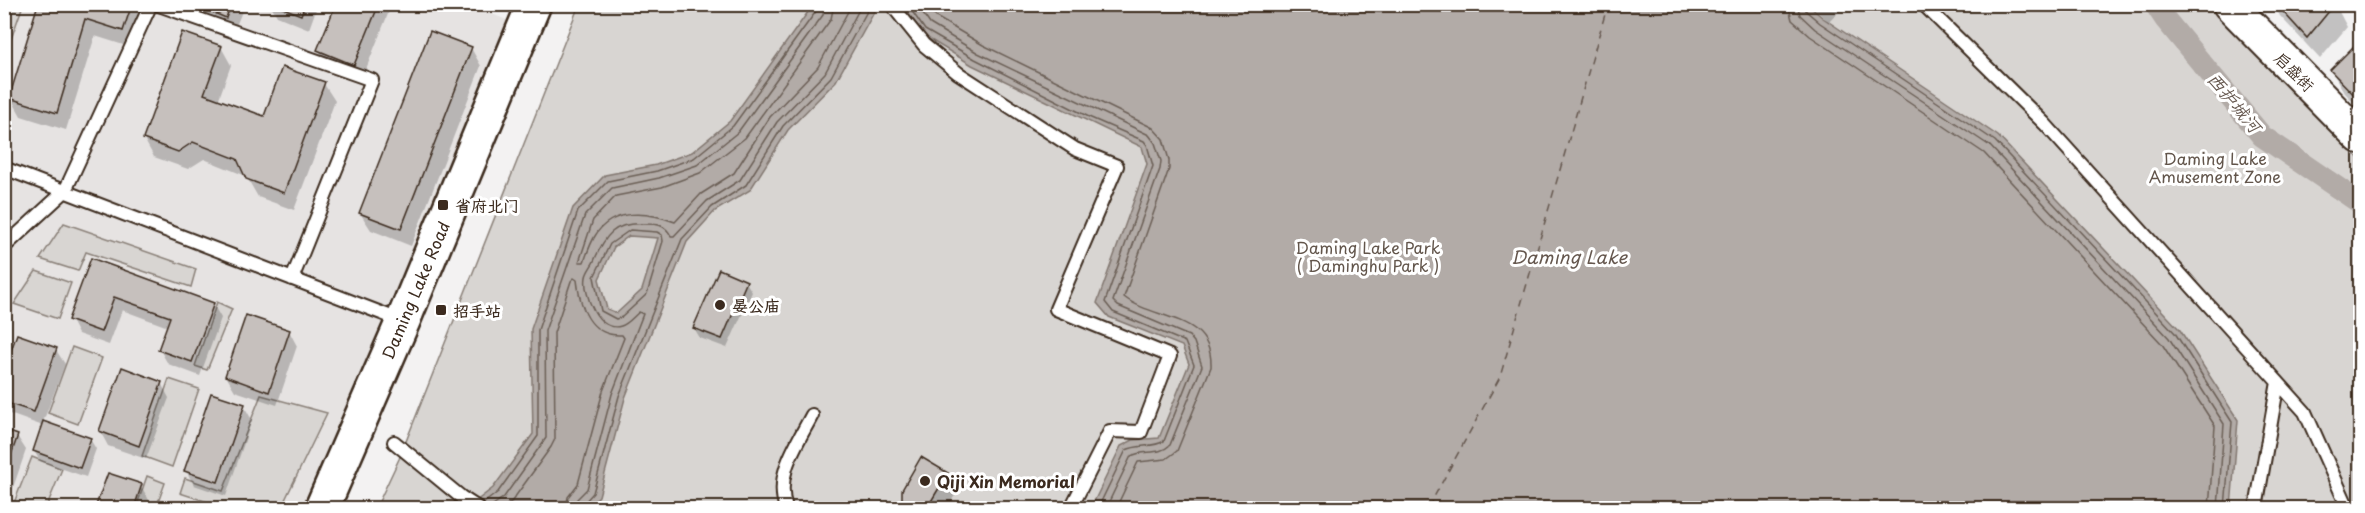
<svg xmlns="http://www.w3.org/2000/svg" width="2365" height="513" font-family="'Playpen Sans','LXGW WenKai TC',sans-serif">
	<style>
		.built { fill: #e6e3e2 }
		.green { fill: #d8d5d2; stroke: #8a8078; stroke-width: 1.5 }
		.water { fill: #b2aba7; stroke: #827770; stroke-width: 1.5; fill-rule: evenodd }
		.shadow { fill: #0003 }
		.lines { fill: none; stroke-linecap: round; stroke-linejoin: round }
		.shore { stroke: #6b5e55; stroke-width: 1.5 }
		.canal { stroke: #b2aba7; stroke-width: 22 }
		.ferry { stroke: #65574e; stroke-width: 1.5; stroke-dasharray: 8 6; stroke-linecap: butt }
		.building { fill: #c6c0bd; stroke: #3b2a1e; stroke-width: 1.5 }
		.service-casing { stroke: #3b2a1e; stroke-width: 16 }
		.tertiary-casing { stroke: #3b2a1e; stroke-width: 36 }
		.secondary-casing { stroke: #3b2a1e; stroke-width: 38 }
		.service { stroke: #fff; stroke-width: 12 }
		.tertiary { stroke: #fff; stroke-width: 32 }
		.secondary { stroke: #fff; stroke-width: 33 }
		.poi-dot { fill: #3b2a1e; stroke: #fff; stroke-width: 2 }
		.labels { text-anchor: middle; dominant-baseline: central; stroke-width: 6; stroke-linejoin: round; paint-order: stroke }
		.street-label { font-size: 16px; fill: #3b2a1e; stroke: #fff }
		.park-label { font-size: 16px; fill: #62554b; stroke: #fff }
		.poi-label { font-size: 16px; font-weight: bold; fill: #3b2a1e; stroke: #fff; text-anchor: start }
		.water-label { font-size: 18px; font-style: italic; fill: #65574e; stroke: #fff }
	</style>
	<rect width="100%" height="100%" fill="#f3f2f2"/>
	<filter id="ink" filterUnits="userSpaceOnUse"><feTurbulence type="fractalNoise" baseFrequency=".0167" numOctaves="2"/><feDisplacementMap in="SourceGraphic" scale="12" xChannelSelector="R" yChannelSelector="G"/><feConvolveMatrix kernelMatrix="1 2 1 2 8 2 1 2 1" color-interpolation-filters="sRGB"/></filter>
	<g filter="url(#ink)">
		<!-- built -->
		<path class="built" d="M468,4L514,23L395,319L303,508H5L4,5Z"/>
		<!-- green -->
		<path class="green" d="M5,4L23,5L5,56L4,5Z
			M579,5H2230L2360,160V508H376L399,459Z
			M64,223L196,269L191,287L86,252L78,271L40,259Z
			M36,271L71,283L58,319L14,304Z
			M217,302L232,309L207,370L195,366Z
			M72,347L102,358L78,424L48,413Z
			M169,379L199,389L172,467L142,456Z
			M261,395L327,413L281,508H226L180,493L185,478L223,491Z
			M32,457L62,469L46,508H12Z
			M147,476L165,483L156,508H136Z"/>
		<!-- water -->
		<path class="water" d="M813,5H878L836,81L788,130L750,190L715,211L687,242L625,398L599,496L587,508H467L493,488L533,434L531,329L573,208L605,175L656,165L692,152L730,121ZM629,236L658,238L642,290L617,313L607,309L599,279L614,247Z
			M900,5H1808L1823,18L1998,136L2180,330L2238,420L2231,508H1091L1121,446L1133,440L1159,438L1189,364L1182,346L1109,317L1097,303L1147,164L1142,147L972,65L921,34Z"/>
		<!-- shadow -->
		<path class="shadow" d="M40,4H143L145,9L133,48L95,36L66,130L21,116L11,98Z
			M192,4H245L234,31L199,17Z
			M270,4H318L309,29L277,16Z
			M338,4H392L362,79L327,65L319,50Z
			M1809,4H1846L1829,22Z
			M2273,4H2340L2337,8L2347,27L2320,59L2280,16Z
			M2360,42V109L2344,92L2331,70Z
			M221,47L231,65L218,101L265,118L324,84L335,101L294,210L258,197L246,176L204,159L188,169L154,157L144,139Z
			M471,48L481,66L411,246L371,230L360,213Z
			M92,260L213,304L221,318L200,376L168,364L160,350L168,327L122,310L109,345L78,334L70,319Z
			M746,282L752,292L727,348L700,338L694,328Z
			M289,331L297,346L277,405L235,391L226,376Z
			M18,336L56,350L65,364L43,422L90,439L96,449L86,477L40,461L34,451L43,426L4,412V373Z
			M161,383L169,398L146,459L108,446L100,431Z
			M244,406L252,420L226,496L194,485L186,471Z
			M4,431L17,436L26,450L6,508Z
			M946,474L957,492L947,508H903L904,490Z
			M109,475L141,486L149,500L146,508H97Z
			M966,504L972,508H962Z"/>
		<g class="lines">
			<!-- shore -->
			<path class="shore" d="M834,4L831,19L745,138L700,173L662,187L616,196L593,220L579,262H584C587,254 590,244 595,236C612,207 649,212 675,222L701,194L734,173L770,117L818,67L852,4
				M907,4L925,30L975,59L1091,118L1144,141L1147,145L1153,166L1105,302L1113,312L1185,342L1194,365L1164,441C1153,448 1138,444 1126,450L1098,508
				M916,4L930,24L978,53L1149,135L1155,143L1161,161L1160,169L1113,301L1118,306L1189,336L1194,342L1202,366L1170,445C1159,456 1144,449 1131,456L1106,508
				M926,4L936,17L983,45L1153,128L1163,139L1169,160V169L1124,297C1154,321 1213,313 1211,367L1177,451L1166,459L1138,462L1116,508
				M1788,4L1792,20L1810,36L1984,153L2162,344L2215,426L2209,508
				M1797,4L1800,15L1815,29L1990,146L2169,338L2224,424L2218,508
				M1804,4L1806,11L1820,23L1995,141L2175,333L2232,422L2225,508
				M630,230L657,232L662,235L663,241L647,294L622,317L616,319L601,311L594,277L610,244Z
				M484,503L498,492L538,436V330L578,211L608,181L657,171L694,158L733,126L817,10L818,4
				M489,508L504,497L546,438L545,331L585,215L612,188L659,178L697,165L738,132L823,15L825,4
				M504,508L512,501L551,447L555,439L554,333L571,281L574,278L577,280C580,307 589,337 622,335L624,338L603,391L578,484L568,497L566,508
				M575,508L577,499L587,489L612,394L643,314L639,312C634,316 628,324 621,326C598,333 583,294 586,277C587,271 592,266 594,261C605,235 614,222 644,224C657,224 665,224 671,236H674L707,201L740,180L777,122L825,73L862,4
				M583,508L584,503L593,493L619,396L682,239L712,207L746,185L783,126L831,77L871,4"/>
			<!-- canal -->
			<path class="canal" d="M2155,4L2165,19L2262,136L2360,203"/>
			<!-- ferry -->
			<path class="ferry" d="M1428,508L1500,377L1608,4"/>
		</g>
		<!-- building -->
		<path class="building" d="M38,4H132L123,31L85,19L57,113L9,98Z
			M193,4H231L226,18Z
			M273,4H305L301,15Z
			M336,4H379L354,65L317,50Z
			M2276,4H2335L2307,38Z
			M430,31L472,47L401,229L359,213Z
			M182,32L222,46L204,94L264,116L282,67L325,82L284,193L246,179L237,159L193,142L178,152L143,139Z
			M2360,40V101L2330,70Z
			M91,258L214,303L192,362L158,350L170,317L114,297L101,332L68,320Z
			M719,269L747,281L722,339L693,328Z
			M246,315L290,330L269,392L225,376Z
			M17,334L57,348L34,412L4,402V369Z
			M122,367L162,382L139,446L99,431Z
			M211,393L245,404L218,482L184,471Z
			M43,421L91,438L80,468L33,451Z
			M4,430L18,435L4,475Z
			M921,457L948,473L930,503L938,508H902V490Z
			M108,473L142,484L134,508H95Z"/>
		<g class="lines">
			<defs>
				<path id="service" d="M156,4L372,80L292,279
					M891,4L924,45L958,73L1075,149L1117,166L1056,309L1170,356L1141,432L1110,431L1071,508
					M1923,4L2045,124L2305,412L2348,508
					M4,168L402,321
					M4,247L65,191L151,4
					M394,442L461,497L478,508
					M786,508C774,475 797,444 812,415
					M2256,508L2278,382"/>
				<path id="tertiary" d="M2229,4L2360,137"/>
				<path id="secondary" d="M322,508L403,321L534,4"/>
			</defs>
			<!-- service casing -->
			<use href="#service" class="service-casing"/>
			<!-- tertiary casing -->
			<use href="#tertiary" class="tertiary-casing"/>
			<!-- secondary casing -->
			<use href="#secondary" class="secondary-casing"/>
			<!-- service -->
			<use href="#service" class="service"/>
			<!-- tertiary -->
			<use href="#tertiary" class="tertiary"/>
			<!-- secondary -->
			<use href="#secondary" class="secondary"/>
		</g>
	</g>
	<!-- markers -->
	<g class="poi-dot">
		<rect x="437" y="199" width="12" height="12" rx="3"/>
		<circle cx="720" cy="305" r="6"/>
		<rect x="435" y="304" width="12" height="12" rx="3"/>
		<circle cx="925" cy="481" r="6"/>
	</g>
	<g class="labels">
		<!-- street labels -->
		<g class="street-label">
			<text transform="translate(2295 71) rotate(45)">启盛街</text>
			<text transform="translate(415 290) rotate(-67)">Daming Lake Road</text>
		</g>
		<!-- park labels -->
		<g class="park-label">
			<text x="2215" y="158">Daming Lake<tspan x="2215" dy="18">Amusement Zone</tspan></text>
			<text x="1368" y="247">Daming Lake Park<tspan x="1368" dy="18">( Daminghu Park )</tspan></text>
		</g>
		<!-- poi labels -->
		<g class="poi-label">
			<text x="455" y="205">省府北门</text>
			<text x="732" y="305">晏公庙</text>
			<text x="453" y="310">招手站</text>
			<text x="937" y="481">Qiji Xin Memorial</text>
		</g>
		<!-- water labels -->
		<g class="water-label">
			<text transform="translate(2235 102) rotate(50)">西护城河</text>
			<text x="1569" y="256">Daming Lake</text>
		</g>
	</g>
	<!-- margin -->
	<rect width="2365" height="513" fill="none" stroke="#fff" stroke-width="24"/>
	<rect x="12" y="12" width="2341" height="489" fill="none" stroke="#3b2a1e" stroke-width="2" filter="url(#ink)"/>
</svg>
